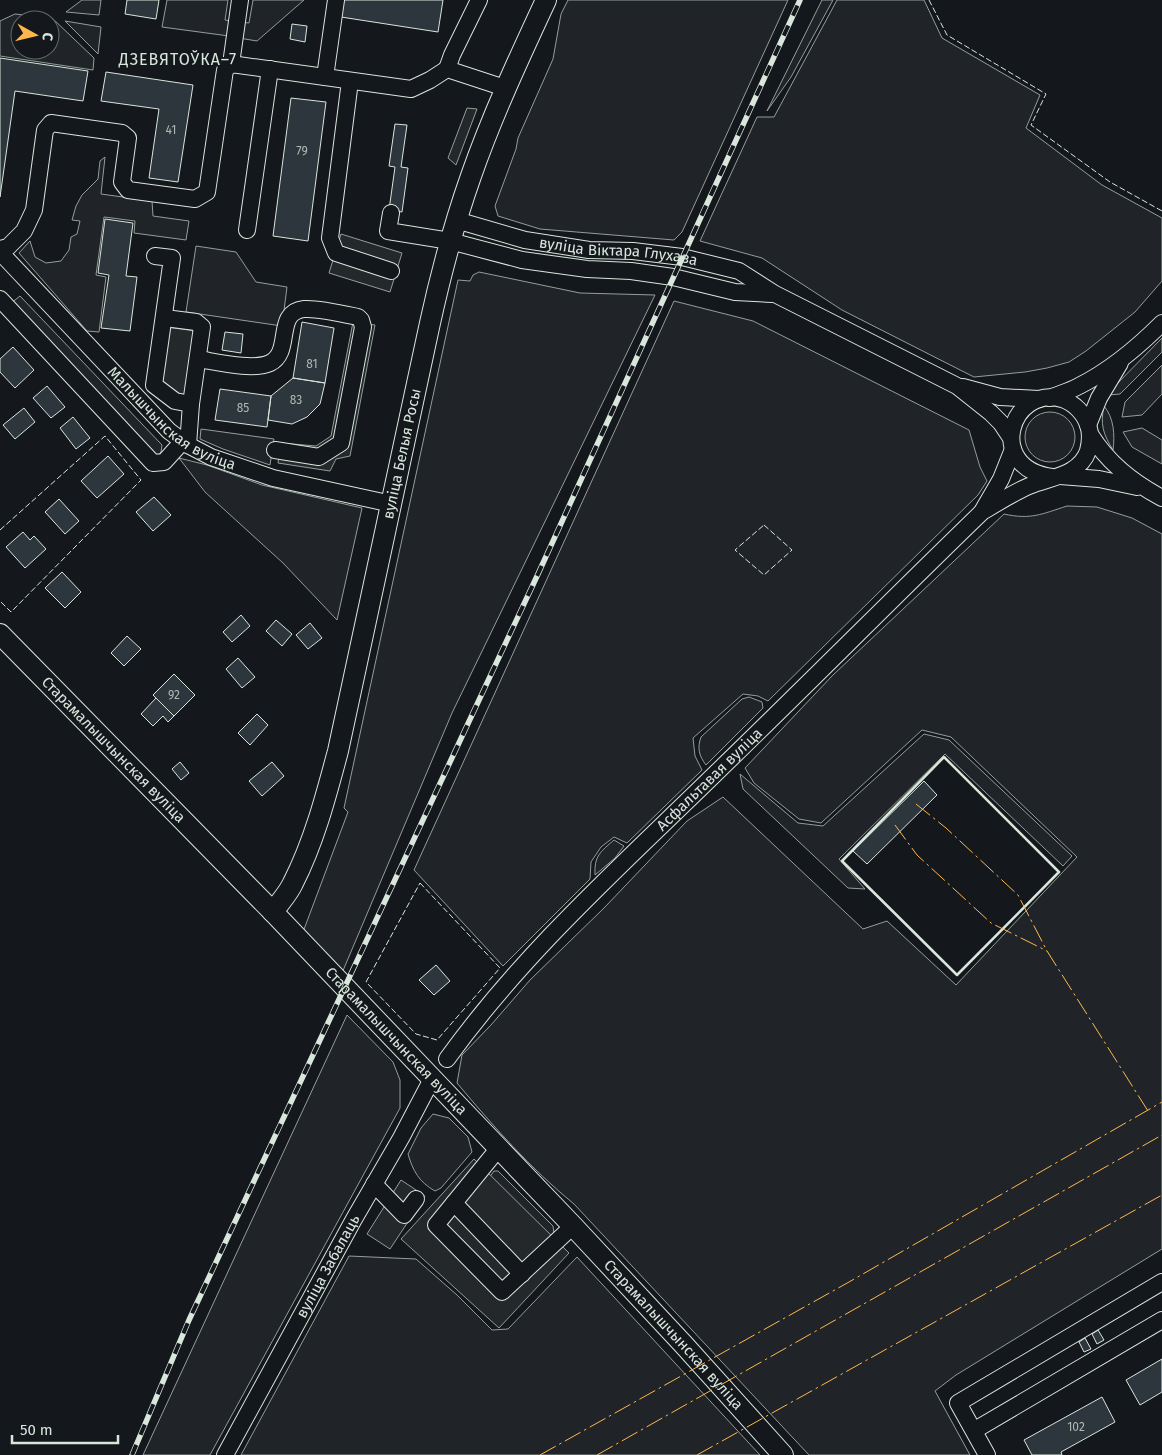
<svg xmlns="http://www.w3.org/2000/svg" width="1162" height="1455" viewBox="0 0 1162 1455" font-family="'Fira Sans',sans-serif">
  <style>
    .green { fill: #202428; stroke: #939e99; fill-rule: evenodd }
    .parking { fill: #24282b; stroke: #939e99 }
    .building { fill: #2c363c; stroke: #d8e6dc }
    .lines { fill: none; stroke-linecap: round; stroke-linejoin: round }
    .minor-casing { stroke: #d8e6dc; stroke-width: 18 }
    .major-casing { stroke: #d8e6dc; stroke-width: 22 }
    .minor { stroke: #14181c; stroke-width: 16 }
    .major { stroke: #14181c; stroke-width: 20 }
    .rail-casing { stroke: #d8e6dc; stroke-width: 5.5 }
    .rail { stroke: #14181c; stroke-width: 4; stroke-dasharray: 11; stroke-linecap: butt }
    .fence { stroke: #d8e6dc; stroke-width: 1; stroke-dasharray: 6 2.5; stroke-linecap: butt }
    .wall { stroke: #d8e6dc; stroke-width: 2.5 }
    .power { stroke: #ffb74d; stroke-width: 1; stroke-dasharray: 18 4 2.5 4; stroke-linecap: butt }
    .labels { text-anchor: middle; stroke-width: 4; stroke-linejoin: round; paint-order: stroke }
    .number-label { font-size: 12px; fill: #adbab4 }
    .street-label { font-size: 15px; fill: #d8e6dc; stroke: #14181c }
    .neighbourhood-label { font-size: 16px; letter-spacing: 1px; fill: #d8e6dc; stroke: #14181c }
  </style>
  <rect width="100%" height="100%" fill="#14181c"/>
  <!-- green -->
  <path class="green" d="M82,0H101L99,15L66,12Z
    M167,0H228L225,20L231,21L229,36L162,27Z
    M253,0H304L257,41L239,38L241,22L249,23Z
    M568,0H788L682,232L674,240L540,229L498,216L495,206L516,149L518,138L553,59L561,14Z
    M822,0H833L791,77L767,111Z
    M837,0H924L942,38L1040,95L1026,128L1102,185L1162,218V281L1135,312L1086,351L1069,362L1047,368L1025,372L974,377L842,310L762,258L700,241L757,117H774Z
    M15,14L52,18L94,58L93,70L0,56V21ZM20,20H50V50H20Z
    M65,21L101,27L98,54Z
    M105,157L101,194L152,201L153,216L189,221L186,240L134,233L135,221L104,217L96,275L106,277L99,332L87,331L19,253L30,241L35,257L46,263L61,261L69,250L71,237L77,234L80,221L72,220L76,206L82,195L98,179L100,161Z
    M196,246L236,252L256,282L287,287L282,326L186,312Z
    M479,272L580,293L655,295L452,713L342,973L303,932L348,812L344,808L458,280L470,281L473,275Z
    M20,296L162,445L161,452L158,455L151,456L10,304Z
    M674,301L753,321L969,430L980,467L987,481L978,495L768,701L758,696L743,694L693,738L695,756L702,770L627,843L614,837L601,847L591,862L590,879L503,966L414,870Z
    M1162,338V352L1120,394L1109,395V392Z
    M1162,365V394L1142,415L1122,417L1125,402Z
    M1104,406C1114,418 1115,435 1113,450C1103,434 1100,424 1104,406Z
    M1025 437a25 25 0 1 1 50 0a25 25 0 1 1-50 0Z
    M1142,428L1162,440V464L1132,447L1123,432Z
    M201,429L274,439L270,465L223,449L200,439Z
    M179,458L207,465L262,485L362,508L337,620L283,563L205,492Z
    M1067,506L1097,507L1132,518L1162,534V1249L956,1375L935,1391L970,1455H809L574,1204C531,1169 493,1126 457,1083L462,1055L491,1025L530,980L604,908L687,821L723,797L863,929L887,921L956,985L1077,857L951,737L922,730L821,823L799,819L754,783L745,768L833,675L1004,514C1031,520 1042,514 1067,506Z
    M749,697L762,702L763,708L706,765C699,756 697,748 701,737L742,699Z
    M924,734L949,740L1072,856L1063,866L945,754L839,859L865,889L848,888L743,789L740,774L798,823L823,826Z
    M614,840L624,846L615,858L595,875C594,856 600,852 614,840Z
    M347,1015L393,1062L400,1080V1108L210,1455H143Z
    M433,1114L449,1118L468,1137L472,1152L441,1188L435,1191C419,1182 413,1171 408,1154L421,1128Z
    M494,1171H498L553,1226L554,1234L548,1243L482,1188Z
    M349,1256L416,1259L457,1295L492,1330L508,1329L577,1257L760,1455H241Z"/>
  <!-- parking -->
  <path class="parking" d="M467,108L477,109L456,165L448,158Z
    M341,234L402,253L390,292L329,273Z
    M353,322L375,325L350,456L336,459L330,471L278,463L281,443L316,446L331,436Z
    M158,326L196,331L186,405L161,394L149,392Z
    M474,1159L569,1253L499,1328L401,1239Z
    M401,1180L425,1196L390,1249L367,1234Z"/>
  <!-- building -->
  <path class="building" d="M127,0H159L156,19L125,14Z
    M344,0H443L438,32L341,17Z
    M292,24L307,26L305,42L290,39Z
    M0,58L88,71L83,101L15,91L0,197Z
    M106,72L193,85L178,182L149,178L159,109L101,101Z
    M291,98L326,102L308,241L273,236Z
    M395,124L407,125L401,167L408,168L402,212L389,210L395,167L389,166Z
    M105,219L133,223L126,276L137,277L130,331L101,328L109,275L98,273Z
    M302,322L334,328L325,383L293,378Z
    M225,332L243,334L241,353L222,350Z
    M13,347L34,370L15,388L0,372V359Z
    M293,378L325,383L320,404L307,417L292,424L268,420L271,396Z
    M47,386L65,407L51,418L33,398Z
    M220,389L271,396L267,427L215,420Z
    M24,408L35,422L15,439L3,425Z
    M73,417L90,438L76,449L60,428Z
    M108,456L124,474L97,498L81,481Z
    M154,497L171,515L153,531L136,512Z
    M59,499L79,521L65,534L45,512Z
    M23,532L30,540L34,536L46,549L25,568L6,547Z
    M62,572L81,592L65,608L45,588Z
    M241,615L250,626L232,642L223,632Z
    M276,620L292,634L282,646L266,631Z
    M310,623L322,638L308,649L296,635Z
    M127,636L141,649L124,666L111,653Z
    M238,658L255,677L242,688L226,669Z
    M174,674L195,695L174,716L153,695Z
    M156,698L174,716L168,722L163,716L153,726L141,714Z
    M257,714L268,725L250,745L238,733Z
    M180,762L189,773L181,780L172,769Z
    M272,762L284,776L262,796L249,781Z
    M924,781L937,795L867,864L853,851Z
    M436,965L450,981L434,995L419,980Z
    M1098,1330L1104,1340L1097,1344L1092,1334Z
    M1085,1338L1091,1349L1084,1352L1079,1342Z
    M1162,1359V1392L1140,1405L1126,1380Z
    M1102,1397L1115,1422L1061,1452L1062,1455H1032L1024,1440Z"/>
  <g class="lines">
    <!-- minor casing -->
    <g class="minor-casing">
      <g id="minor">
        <path d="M231,64L240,0"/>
        <path d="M447,69L452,55L479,0"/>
        <path d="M325,77L336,0"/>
        <path d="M350,81L330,238L336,253L391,271"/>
        <path d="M391,213L388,231L450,241L522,260L587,269L631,271L673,277L735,292L772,294"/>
        <path id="s1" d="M456,220L525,240L589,250L633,251L682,257L739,271L775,294L957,386L991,413L1001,423L1011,438"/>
        <path d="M247,230L270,69"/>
        <path d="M0,249L8,247L24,231L34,210L45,130L51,123L122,133L128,138L122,182L128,190L195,199L207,192L225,70L231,64L411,89L430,80L447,69L505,88"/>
        <path id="s2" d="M0,252L169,431L188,445L211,457L273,478L392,504"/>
        <path d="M155,256L172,258L154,385L175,401L191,404"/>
        <path d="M0,299L153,463L164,462L183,441"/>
        <path d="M165,318L196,322L202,327L191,404L188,445"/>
        <path d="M198,359C217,362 253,371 270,363C293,352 274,312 304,309C318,308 344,314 358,317L361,320L363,327L341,443L319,457L275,450"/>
        <path d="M963,387L1000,397L1039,399"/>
        <path d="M1050,398C1059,394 1070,391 1079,386C1109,371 1138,347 1162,323"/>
        <path d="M1088,425L1099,398L1120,363"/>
        <path d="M1090,434C1108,463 1132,482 1162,498"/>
        <path d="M1060,476L1099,479L1137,487"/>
        <path d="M983,510L1001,479L1013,449"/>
        <path id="s3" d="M447,1059C524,952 622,865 716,773C805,687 893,598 982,512C997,503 1013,493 1029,486C1050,477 1079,476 1088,451C1090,443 1091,433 1088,425C1084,413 1074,403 1062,399C1010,385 985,468 1052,477"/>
        <path d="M498,1149L436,1225L502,1292L573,1226"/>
        <path d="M374,1184L404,1215L416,1199"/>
        <path d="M454,1203L522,1274"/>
        <path d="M975,1430L1162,1320"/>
        <path id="s4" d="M225,1455L354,1219L401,1138L432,1079"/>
        <path d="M987,1455L958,1403L1162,1282"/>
      </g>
    </g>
    <!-- major casing -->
    <g class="major-casing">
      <g id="major">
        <path id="s5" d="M0,634L273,912L573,1226L684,1345L783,1455"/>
        <path id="s6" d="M273,912C279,903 288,894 293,883C314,842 326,796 338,751L430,323C441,273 454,224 471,176C492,116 519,58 546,0"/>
      </g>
    </g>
    <!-- minor -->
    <use href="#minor" class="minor"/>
    <!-- major -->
    <use href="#major" class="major"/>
    <!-- rail casing -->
    <g class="rail-casing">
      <path id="rail" d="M132,1455L189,1320L538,574L800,0"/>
    </g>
    <!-- rail -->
    <use href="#rail" class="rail"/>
    <!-- fence -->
    <path class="fence" d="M929,0L947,35L1046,94L1031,125L1110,182L1162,211
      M764,525L792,550L764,575L735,550Z
      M0,530L105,436L141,480L11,612L0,601
      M420,883L500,968L437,1040L416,1034L366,982Z"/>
    <!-- wall -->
    <path class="wall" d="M944,757L1059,872L957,975L842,861Z"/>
    <!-- power -->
    <path class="power" d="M916,804L946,828L1018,895L1047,951L1148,1111
      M895,825L917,855L991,923L1047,951
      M540,1455L849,1282L1162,1102
      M597,1455L1162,1135
      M697,1455L1162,1195"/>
  </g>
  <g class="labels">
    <!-- number labels -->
    <g class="number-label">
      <text x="171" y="134">41</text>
      <text x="302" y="155">79</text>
      <text x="312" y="368">81</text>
      <text x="296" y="404">83</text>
      <text x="243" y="412">85</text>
      <text x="174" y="699">92</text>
      <text x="1076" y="1431">102</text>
    </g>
    <!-- street labels -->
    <g class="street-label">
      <text dy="5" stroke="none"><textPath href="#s1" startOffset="166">вуліца Віктара Глухава</textPath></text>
      <text dy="5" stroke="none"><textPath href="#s2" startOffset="241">Малышчынская вуліца</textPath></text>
      <text dy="5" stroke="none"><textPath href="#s6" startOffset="479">вуліца Белыя Росы</textPath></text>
      <text dy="5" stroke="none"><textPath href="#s5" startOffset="162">Старамалышчынская вуліца</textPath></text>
      <text dy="5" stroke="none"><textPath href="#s3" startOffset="384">Асфальтавая вуліца</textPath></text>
      <text dy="5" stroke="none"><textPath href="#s5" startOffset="568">Старамалышчынская вуліца</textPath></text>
      <text dy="5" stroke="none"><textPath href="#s4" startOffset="215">вуліца Забалаць</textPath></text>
      <text dy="5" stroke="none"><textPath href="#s5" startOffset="972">Старамалышчынская вуліца</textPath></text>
    </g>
    <!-- neighbourhood labels -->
    <g class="neighbourhood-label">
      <text x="178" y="65">ДЗЕВЯТОЎКА–7</text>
    </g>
  </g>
  <!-- north arrow -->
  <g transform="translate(35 35) rotate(98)"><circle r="24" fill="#14181c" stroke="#626a69"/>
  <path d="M0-4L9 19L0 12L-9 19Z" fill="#ffb74d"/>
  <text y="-8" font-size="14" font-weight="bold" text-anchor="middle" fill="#d8e6dc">С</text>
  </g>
  <!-- scale -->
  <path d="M12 1435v8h106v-8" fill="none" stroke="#d8e6dc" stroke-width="2.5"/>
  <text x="20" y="1435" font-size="15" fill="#d8e6dc" stroke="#14181c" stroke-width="4" paint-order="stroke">50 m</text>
</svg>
